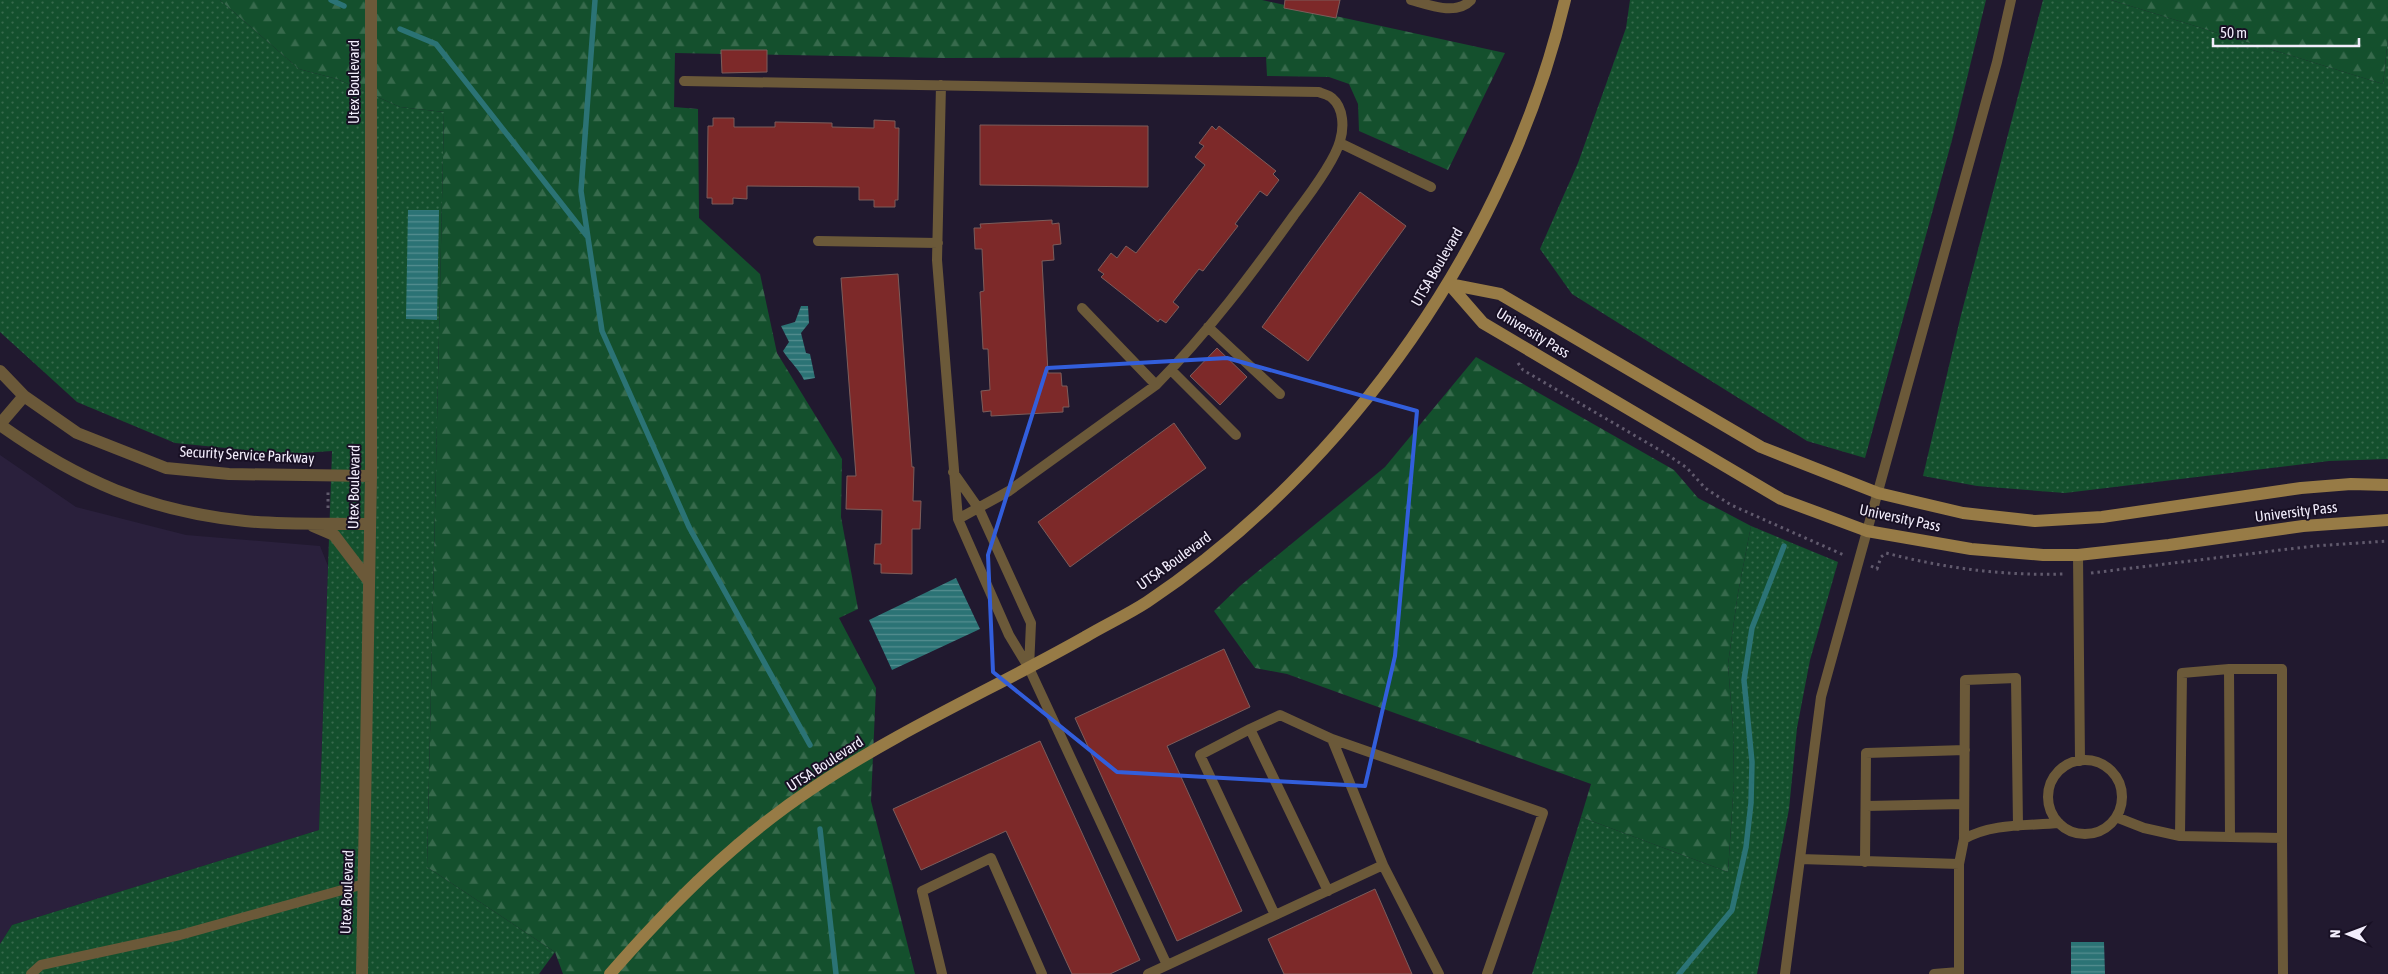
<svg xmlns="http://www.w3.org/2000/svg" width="2388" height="974" viewBox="0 0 2388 974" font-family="'Asap Condensed',sans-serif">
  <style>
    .built { fill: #2a203c }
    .grass { fill: url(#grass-dots) }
    .forest { fill: url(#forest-firs) }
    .water { fill: url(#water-rules) }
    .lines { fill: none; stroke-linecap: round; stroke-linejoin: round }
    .stream { stroke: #2b7375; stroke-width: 5.5 }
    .building { fill: #7d2929; stroke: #7c5d5b }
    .path { stroke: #615a6d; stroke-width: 3; stroke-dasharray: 2.5 4; stroke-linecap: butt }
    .lane { stroke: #6b5939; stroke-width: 10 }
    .street { stroke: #6b5939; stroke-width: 12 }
    .secondary { stroke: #977b46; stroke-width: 12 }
    .marked { fill: none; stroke: #325edc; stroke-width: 4; stroke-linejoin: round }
    .labels { text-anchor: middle; stroke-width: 4; stroke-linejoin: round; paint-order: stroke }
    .street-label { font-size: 15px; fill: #f2edfc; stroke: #181024 }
  </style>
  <defs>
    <pattern id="grass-dots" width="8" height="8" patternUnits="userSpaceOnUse" patternTransform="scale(1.25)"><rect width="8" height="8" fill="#14502d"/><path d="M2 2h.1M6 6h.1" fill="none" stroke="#376a4c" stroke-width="1.8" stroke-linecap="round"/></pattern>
    <pattern id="forest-firs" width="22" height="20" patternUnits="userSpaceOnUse" patternTransform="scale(1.25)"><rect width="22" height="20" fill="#14502d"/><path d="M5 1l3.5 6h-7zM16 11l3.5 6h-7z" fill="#376a4c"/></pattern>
    <pattern id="water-rules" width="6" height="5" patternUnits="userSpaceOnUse" patternTransform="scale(1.25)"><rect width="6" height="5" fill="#2b7375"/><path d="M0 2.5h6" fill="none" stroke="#558e90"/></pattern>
  </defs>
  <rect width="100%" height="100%" fill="#21192f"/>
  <!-- built -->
  <path class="built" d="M0,455L76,507L186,535L320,546L328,566L319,830L12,925L0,944Z"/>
  <!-- grass -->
  <path class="grass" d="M0,0H220L299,69L337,79L400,107L444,112L427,867L555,952L539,974H0V944L12,925L319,830L332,451L287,454L175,443L77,402L0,332Z
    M1630,0H1986L1952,140L1865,458L1807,441L1572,294L1540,249L1578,163L1626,28Z
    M2043,0H2111L2383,84L2388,38V459L2329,461L2065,493L1977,486L1923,476L1961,315Z
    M1751,526L1838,562L1810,660L1797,728L1789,809L1757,974H1532L1581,817L1728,872L1734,781L1733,729L1728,664L1738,593Z"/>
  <!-- forest -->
  <path class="forest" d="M220,0H1262L1505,53L1448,170L1359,131L1358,104L1349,84L1329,77L1267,76L1266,57L945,58L675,53L674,107L698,109L699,218L760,274L777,353L842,459L841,517L858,609L839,618L876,688L871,801L915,974H563L555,952L427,867L444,112L400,107L337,79L299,69Z
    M2111,0H2388V38L2383,84Z
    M1476,357L1674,470L1698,498L1751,526L1738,593L1728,664L1733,729L1734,781L1728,872L1581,817L1591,784L1287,674L1255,668L1214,611L1240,586L1385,467Z"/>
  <!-- water -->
  <path class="water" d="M408,210H439L437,320L406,319Z
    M801,306H808L809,323L801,333L806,353L810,354L815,378L804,380C799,369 790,362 783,351L789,342L781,326L795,322Z
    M956,578L980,629L892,670L869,620Z
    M2071,942H2104L2105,974H2071Z"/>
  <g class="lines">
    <!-- stream -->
    <path class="stream" d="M331,0L344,6
      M595,0L581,191L602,331L689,527L810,745
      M400,29L436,44L587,236
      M820,829L836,974
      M1679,974L1732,910L1746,847L1751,803L1752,762L1744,680L1752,628L1784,546"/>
  </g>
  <!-- building -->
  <path class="building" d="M1285,0H1340L1336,18L1284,8Z
    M721,50H767V72L722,73Z
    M713,118H734V127H775V122L832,123V127L874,128V120L895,121V128H899L898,200H895V207H874V200H859V187L747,186V199L733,198V204H712V198H707L708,126H713Z
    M980,125L1148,126V187L980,185Z
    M1212,126L1216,130L1219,126L1276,171L1273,174L1279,180L1267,196L1260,191L1235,224L1238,226L1203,271L1199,269L1173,302L1179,307L1166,323L1160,319L1158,322L1101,277L1104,274L1098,270L1111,253L1117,258L1126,246L1136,253L1205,165L1195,157L1204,146L1199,143Z
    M1360,192L1406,226L1308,361L1262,327Z
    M1052,220V224L1059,223L1061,244L1053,245L1054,260L1042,261L1048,373H1061L1062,386H1067L1069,407H1063V412L991,416V411L983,412L981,391L990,390L988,349H983L980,292L984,291L982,249H975L974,228H981L980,224Z
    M898,274L912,467H914L913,501H921L920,529H912V574L881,573V564H874L875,544H881L882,510L846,509L847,476H856L841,278Z
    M1217,348L1247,377L1220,405L1190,376Z
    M1174,423L1206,468L1070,567L1038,522Z
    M1224,649L1250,707L1167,746L1242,911L1177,941L1075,718Z
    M1040,741L1140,960L1110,974H1072L1006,831L921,870L893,809Z
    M1375,889L1412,974H1284L1268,939Z"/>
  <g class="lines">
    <!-- path -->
    <path class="path" d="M1518,363L1523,370L1668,455L1687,468L1705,488L1731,505L1846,556
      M328,508V490
      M1871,566L1877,569L1881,557L1886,553C1944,568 2004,576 2064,574
      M2091,573L2314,546L2388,541"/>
    <!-- lane -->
    <path class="lane" d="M1411,0C1429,5 1456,16 1471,0
      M684,81L1319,92C1323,94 1329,95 1332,98C1344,108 1344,128 1340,141C1335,160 1307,198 1294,215C1251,275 1209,331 1156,385L1009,491L958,519
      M941,85L937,260L958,519L1009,635L1029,668L1167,965
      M1340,143L1431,187
      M818,241L938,243
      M1082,308L1156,385
      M1208,327L1280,394
      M1171,370L1236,435
      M953,472L979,509L1031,623L1029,668
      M2078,555L2080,761
      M1250,729L1280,715L1332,739
      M2048 797a37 37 0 1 1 74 0a37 37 0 1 1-74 0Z
      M1866,806L1964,804
      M2116,817L2144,828L2180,836L2282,838V669H2229L2230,837
      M2180,836L2182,673L2229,669
      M2282,838L2283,974
      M1964,839L1965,680L2016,678L2018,826
      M1800,859L1959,864
      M1865,862L1866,753L1965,750
      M1383,865L1332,739L1543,813L1487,974
      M1275,915L1200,755L1250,729L1328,891
      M31,974L41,965L180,935L364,884
      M942,974L922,891L991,858L1042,974
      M1148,974L1383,865L1439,974
      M1785,974L1821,697L1997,62L2011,0
      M1934,974L1959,972
      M1959,974V864L1964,839C1992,823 2027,826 2059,823"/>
    <!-- street -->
    <path class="street" d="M0,371L24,396L77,433L166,468L229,474L371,476
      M0,424L24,396
      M0,425C79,481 148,511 245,521C286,525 329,523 370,524
      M313,526L334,535L369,581
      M362,974L371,476V0"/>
    <!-- secondary -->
    <path class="secondary" d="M1449,284L1483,323L1781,499L1867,531L1971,549L2043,555H2078L2169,545L2303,526L2388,520
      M1449,284L1500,294L1761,447L1878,493L1963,513L2035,521L2102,517L2301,488L2351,484L2388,485
      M610,974C671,904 736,839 813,788C899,730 995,688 1085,637C1105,625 1127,615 1147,602C1350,466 1509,238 1565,0"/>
  </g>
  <!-- marked area -->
  <path class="marked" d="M1227,358L1417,411L1395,656L1365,786L1117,772L993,672L988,555L1047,368Z"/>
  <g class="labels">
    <!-- street labels -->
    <g class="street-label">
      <text transform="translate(354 82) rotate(-90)" y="5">Utex Boulevard</text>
      <text transform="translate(1437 267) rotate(-60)" y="5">UTSA Boulevard</text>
      <text transform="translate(1533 333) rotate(31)" y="5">University Pass</text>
      <text transform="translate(247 455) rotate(3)" y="5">Security Service Parkway</text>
      <text transform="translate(354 487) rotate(-89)" y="5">Utex Boulevard</text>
      <text transform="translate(2296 512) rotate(-7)" y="5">University Pass</text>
      <text transform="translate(1900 518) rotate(12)" y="5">University Pass</text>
      <text transform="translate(1174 561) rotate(-36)" y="5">UTSA Boulevard</text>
      <text transform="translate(825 764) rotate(-33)" y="5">UTSA Boulevard</text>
      <text transform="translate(347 892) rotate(-88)" y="5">Utex Boulevard</text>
    </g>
  </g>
  <!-- north arrow -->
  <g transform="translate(2348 934) rotate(271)" stroke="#181024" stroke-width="4" paint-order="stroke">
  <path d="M0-4L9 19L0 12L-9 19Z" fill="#f2edfc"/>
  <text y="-8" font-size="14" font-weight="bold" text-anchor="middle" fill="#f2edfc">N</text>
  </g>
  <!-- scale -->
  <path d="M2213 38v8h146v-8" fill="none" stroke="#f2edfc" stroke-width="2.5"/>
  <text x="2220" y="38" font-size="15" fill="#f2edfc" stroke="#181024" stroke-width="4" paint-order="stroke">50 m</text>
</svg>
